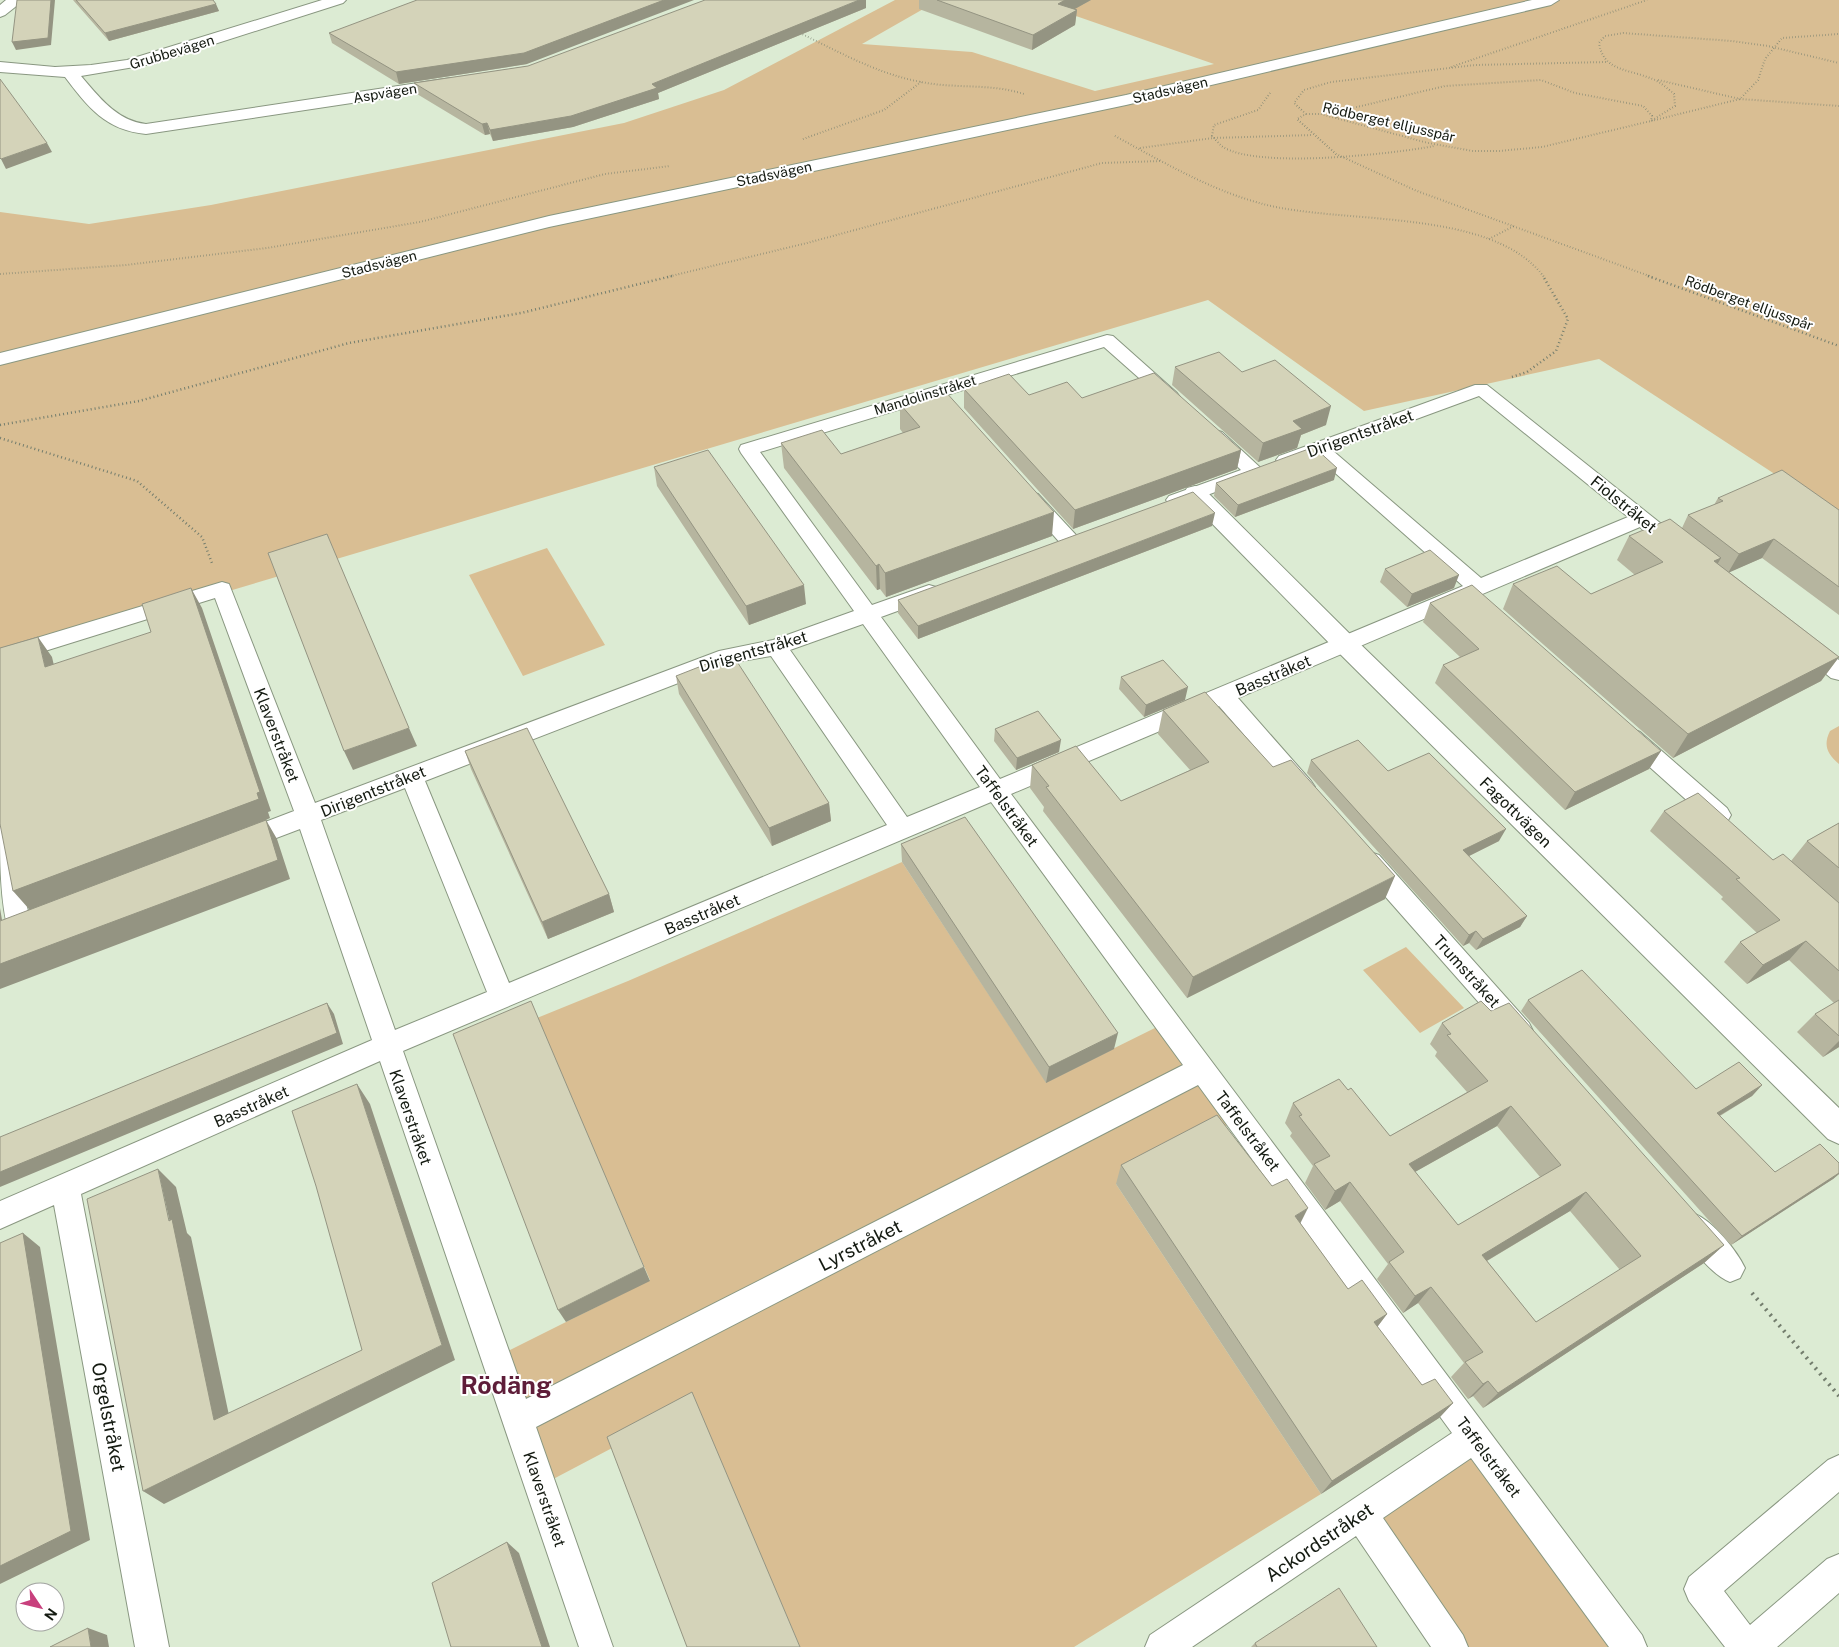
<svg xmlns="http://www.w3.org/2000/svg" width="1839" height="1647" viewBox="0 0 1839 1647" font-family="'Public Sans',sans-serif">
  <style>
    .green { fill: #d9be93 }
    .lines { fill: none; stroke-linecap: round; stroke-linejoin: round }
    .lane-casing { stroke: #899781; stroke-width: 2 }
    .street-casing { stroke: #899781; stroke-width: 2 }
    .secondary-casing { stroke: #899781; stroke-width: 2 }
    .path-far2 { stroke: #737d6d; stroke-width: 2; stroke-dasharray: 0.5 2.5; stroke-linecap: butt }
    .path-far1 { stroke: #737d6d; stroke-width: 2.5; stroke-dasharray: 1 3; stroke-linecap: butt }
    .path { stroke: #737d6d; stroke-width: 4; stroke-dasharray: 2 5; stroke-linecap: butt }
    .lane { fill: #fff; fill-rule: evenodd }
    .street { fill: #fff; fill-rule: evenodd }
    .secondary { fill: #fff; fill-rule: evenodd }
    .wall { fill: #b6b59f; fill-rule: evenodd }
    .shaded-wall { fill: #949482 }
    .building { fill: #d4d3b9; stroke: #949482; fill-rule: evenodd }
    .labels { text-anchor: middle; stroke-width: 4; stroke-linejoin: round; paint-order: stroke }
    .far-street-label { font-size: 14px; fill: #141a11; stroke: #fff }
    .street-label { font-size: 16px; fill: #141a11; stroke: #fff }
    .near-street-label { font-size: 19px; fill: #141a11; stroke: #fff }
    .near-district-label { font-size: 25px; font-weight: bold; fill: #5e1d39; stroke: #fff }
  </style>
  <rect width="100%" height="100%" fill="#dcebd3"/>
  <!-- green -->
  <path class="green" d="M895,0H925V8L862,44L972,52L1095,91L1214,64L1030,0H1839V516L1599,359L1364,411L1208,300L0,659V212L89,224L211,205L624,123L724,90Z
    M547,548L605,645L523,676L469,575Z
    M1839,726V764C1827,754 1823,745 1830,731Z
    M902,862L1046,1082L1167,1022L1239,1119L1116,1184L1321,1494L1074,1647H800L714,1445L614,1447L540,1486L496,1357L650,1280L537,1018L628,981Z
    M1406,947L1464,1008L1420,1033L1363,970Z
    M1474,1437L1630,1647H1451L1361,1514Z"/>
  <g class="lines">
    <!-- lane casing -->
    <g class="lane-casing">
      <path id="lane" d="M1107,335L1113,336L1177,393L1180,397L1177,401H1165L1104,347L760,452L872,605L929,585L936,587L939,592L936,597L881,617L1000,779L1463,586L1316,456L1286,466L1279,464L1276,460L1279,456L1475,385H1487L1684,542L1687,547L1684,552C1667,556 1652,538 1640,527L1238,698L1311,781L1315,787L1311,793L1303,796L1295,793L1219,706L1011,794L1642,1635L1647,1647H1609L1471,1458L1383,1518L1463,1635L1468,1647H1431L1356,1536L1192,1647H1145L1150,1635L1452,1433L1198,1085L536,1427L613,1647H579L380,1061L81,1194L169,1647H135L54,1205L0,1229V1201L372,1040L300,829L242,851L234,848L230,841L234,834L294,811L215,598L0,665V649L222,582L229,584L315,803L719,651L773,640L854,611L741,453L739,449L741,445ZM1479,396L1628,517L1481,578L1332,450ZM863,624L980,787L907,817L790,650ZM771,656L887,825L509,983L425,781L730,663ZM405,788L487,992L395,1030L321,820ZM991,802L1183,1065L526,1399L403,1051Z
        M1215,430L1222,432L1265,472L1262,476L1253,478L1183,504L1176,506L1169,504L1166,500L1169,496L1241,470L1206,436L1208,432Z
        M1031,492L1038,494L1076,535L1079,540L1076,545L1069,547L1062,545L1024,502L1021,498L1024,494Z
        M1807,639L1815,642L1839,660V680L1831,678L1799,652L1796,647L1799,642Z
        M1632,729L1640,732L1727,808L1731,815L1727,822L1719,824L1711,822L1624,744L1621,738L1624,732Z
        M0,825L8,827L12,834L31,926L27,933L18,936L9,933C0,902 0,859 0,825Z
        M1370,852L1379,855L1529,1023L1533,1031L1529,1039L1520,1043L1511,1039L1361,869L1358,862L1361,855Z
        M1695,1214C1713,1221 1737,1251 1745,1268L1740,1278L1730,1282C1712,1275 1688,1246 1681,1228L1685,1218Z
        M1839,1455V1492L1724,1591L1750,1625L1827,1559L1839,1554V1593L1777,1647H1725L1689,1601L1684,1589L1689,1577L1828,1460Z"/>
    </g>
    <!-- street casing -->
    <g class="street-casing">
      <path id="street" d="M6,0H24L5,15L0,17V5Z
        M322,0H346L343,3L152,64L81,76C99,97 117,121 146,124L451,78L459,83L451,88L146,134C105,130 88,107 65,77L0,72V62L55,67L91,65L127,60Z
        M1195,486L1203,488L1355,639L1839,1108V1144L1828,1139L1337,651L1187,498L1184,493L1187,488Z"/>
    </g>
    <!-- secondary casing -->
    <g class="secondary-casing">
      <path id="secondary" d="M1532,0H1559L1551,5L1126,105L549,227L0,365V353L549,216L1126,95Z"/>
    </g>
    <!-- path-far2 -->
    <path class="path-far2" d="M800,33C839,52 878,74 921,82C956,89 990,83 1024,94
      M1451,67L1647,0
      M1658,80L1740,99L1839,106
      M1270,93L1258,110L1214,125L1212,136C1215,139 1219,144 1223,147C1258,169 1392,154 1434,146
      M1306,114L1294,103L1304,90L1331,82L1475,65L1606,62
      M1337,118L1336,112L1445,86L1541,80L1575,93L1643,106L1652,116L1651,121L1740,99L1758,80L1765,59L1782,38L1839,34
      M1115,136C1163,162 1210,190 1263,204C1341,225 1492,207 1544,277
      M803,139L884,110L921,82
      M1140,148L1213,138L1313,135
      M1489,239L1514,226
      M0,274L126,265L267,248L420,222L605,174L670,166
      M667,277L807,243L1102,163L1161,161
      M1652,277L1417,191L1336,154L1297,119L1306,114H1321L1428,143L1473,151H1499L1542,147L1651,121L1675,106L1674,94C1666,87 1658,80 1647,77C1626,69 1603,70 1599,43L1605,36L1623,33L1732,41L1768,46L1839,63"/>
    <!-- path-far1 -->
    <path class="path-far1" d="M1648,276L1839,346
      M1512,377L1527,372L1556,351L1568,319L1543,276
      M0,425L139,401L349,343L521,313L672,276
      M0,438L137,481L202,537L212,563"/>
    <!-- path -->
    <path class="path" d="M1752,1293L1839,1396"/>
    <!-- lane -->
    <use href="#lane" class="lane"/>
    <!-- street -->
    <use href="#street" class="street"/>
    <!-- secondary -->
    <use href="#secondary" class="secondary"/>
  </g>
  <!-- wall -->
  <path class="wall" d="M73,0H213L219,11L109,41Z
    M919,0H1091L1074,9L1077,10L1075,25L1032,50L919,9Z
    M866,8L658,93L659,99L573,127L493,141L490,134L485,135L417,94L414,83L528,66Z
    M329,33L527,64L399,84L332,43Z
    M1175,367L1242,372L1326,425L1301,435L1297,448L1258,462L1172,385Z
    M964,389L1029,395L1082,398L1241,450L1237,469L1073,529L964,408Z
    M900,404L1052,536L886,597L880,589L877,590L784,468L781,443L841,454L903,433L900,429Z
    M654,467L806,604L749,625L657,486Z
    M1334,480L1235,517L1214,496L1216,483Z
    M1718,498L1839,510V615L1762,558L1729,572L1839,657L1821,681L1673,758L1503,609L1513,584L1591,594L1635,575L1617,560L1629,536L1682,528L1688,515L1714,505Z
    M1212,526L918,639L898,613V600Z
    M1385,569L1454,588L1407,607L1380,582Z
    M1430,603L1661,751L1649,769L1565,810L1435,683L1443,665L1460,657L1423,622Z
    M676,676L829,803L831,821L772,846L679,694Z
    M1121,677L1185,700L1144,717L1119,689Z
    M1163,710L1385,899L1187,998L1043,811L1044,807L1030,788L1032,765L1121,801L1190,770L1158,734Z
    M995,729L1059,752L1016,770L994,741Z
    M465,751L609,894L614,912L548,939L471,769Z
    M1311,760L1388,771L1499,841L1469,856L1527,916L1520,927L1476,950L1469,943L1463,946L1307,773Z
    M1664,811L1773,860L1791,861L1807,841L1839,823V1047L1823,1057L1797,1032L1815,1014L1834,1003L1789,960L1747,984L1724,962L1740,942L1757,933L1721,899L1723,897L1650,831Z
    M901,844L1114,1049L1046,1083L902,862Z
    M1528,1000L1696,1089L1762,1085L1752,1096L1720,1116L1775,1172L1839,1163V1174L1833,1179L1731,1245L1521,1011Z
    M1491,1011L1724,1245L1704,1263L1483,1408L1473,1396L1468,1399L1451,1377L1464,1363L1418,1303L1403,1313L1377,1279L1388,1264L1340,1201L1325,1210L1305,1183L1313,1166L1290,1136L1292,1133L1285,1123L1293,1103L1348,1090L1390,1136L1467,1092L1435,1056L1437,1052L1430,1044L1442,1023ZM1497,1126L1540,1177L1458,1225L1415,1172ZM1570,1211L1620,1270L1536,1322L1487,1261Z
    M1121,1165L1300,1223L1348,1289L1387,1314L1377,1327L1422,1385L1453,1403L1439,1418L1321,1494L1116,1184Z
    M1255,1643L1377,1647H1251Z"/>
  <!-- shaded-wall -->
  <path class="shaded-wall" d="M51,0H55L51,45L16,50L12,42Z
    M664,0H694L527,64L399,84L396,72Z
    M859,0H866V8L658,93L659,99L573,127L493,141L490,130L652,84Z
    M1065,0H1091L1057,19L1058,4Z
    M216,4L219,11L109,41L105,33Z
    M1077,10L1075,25L1032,50L1033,35Z
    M487,123L490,134L485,135L482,124Z
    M47,143L52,152L6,169L1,159Z
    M1331,406L1326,425L1301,435L1297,448L1258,462L1263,443L1293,421Z
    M1241,450L1237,469L1073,529L1075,510Z
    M1337,468L1334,480L1235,517L1238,505Z
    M1054,512L1052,536L886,597L885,573Z
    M1215,513L1212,526L918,639V626Z
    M1774,539L1762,558L1728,573L1739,554Z
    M1721,558L1707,582L1714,561Z
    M879,564L880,589L877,590L876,566Z
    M1459,575L1454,588L1407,607L1412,594Z
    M804,585L806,604L749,625L746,606Z
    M191,588L202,608L271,811L268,812L270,818L266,820L277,839L290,879L0,989V964L29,909L13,891Z
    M38,637L52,657L59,687L45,667Z
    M1839,657L1821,681L1673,758L1688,734Z
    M1188,687L1185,700L1144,717L1146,705Z
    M409,728L417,746L353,770L344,751Z
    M1061,740L1059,752L1016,770L1017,758Z
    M1661,751L1649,769L1565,810L1575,792Z
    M829,803L831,821L772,846L769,828Z
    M1506,829L1499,841L1457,862L1463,850Z
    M1395,876L1385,899L1187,998L1193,977Z
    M609,894L614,912L548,939L542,922Z
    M0,908L2,920L0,921Z
    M1527,916L1520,927L1476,950L1483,939Z
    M1476,931L1469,943L1463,946L1469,935Z
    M1806,941L1789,960L1747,984L1763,965Z
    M327,1003L334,1014L343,1044L0,1187V1172Z
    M1118,1033L1114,1049L1046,1083L1049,1067Z
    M1839,1041V1047L1823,1057Z
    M357,1084L370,1104L455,1360L164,1504L143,1491L442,1345Z
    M1762,1085L1752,1096L1707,1123L1717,1113Z
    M1511,1106L1497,1126L1397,1182L1409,1164Z
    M158,1169L176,1187L187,1233L191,1237L233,1434L214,1420Z
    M1839,1173V1174L1833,1179L1731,1245L1742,1236Z
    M1350,1182L1340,1201L1325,1210L1335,1191Z
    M1586,1192L1570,1211L1468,1272L1482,1255Z
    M1308,1208L1299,1226L1295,1216Z
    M23,1233L40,1247L90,1540L0,1584V1566Z
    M1724,1245L1704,1263L1483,1408L1498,1393Z
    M644,1267L650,1281L566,1322L558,1310Z
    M1431,1287L1418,1303L1403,1313L1415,1296Z
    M1387,1314L1375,1330L1374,1322Z
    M1488,1381L1473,1396L1468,1399L1483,1384Z
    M1453,1403L1439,1418L1321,1494L1332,1481Z
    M507,1542L519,1553L550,1647H542Z
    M88,1628L107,1635L109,1647H91Z"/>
  <!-- building -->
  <path class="building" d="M17,0H51L48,38L12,42Z
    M76,0H213L216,4L105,33Z
    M417,0H664L524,53L396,72L329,33Z
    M705,0H859L652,84L657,88L571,116L490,130L487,123L482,124L414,83L528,66Z
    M937,0H1065L1058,4L1077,10L1033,35Z
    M0,79L47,143L1,159L0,158Z
    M1219,352L1242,372L1275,360L1331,406L1293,421L1302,429L1263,443L1175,367Z
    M1154,373L1241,450L1075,510L964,389L1009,374L1029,395L1067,382L1082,398Z
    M944,390L1054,512L885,573L879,564L876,566L781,443L822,430L841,454L920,427L900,404Z
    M1314,447L1337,468L1238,505L1216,483Z
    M708,450L804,585L746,606L654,467Z
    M1782,470L1839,510V587L1774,539L1739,554L1688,515L1723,501L1718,498Z
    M1193,492L1215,513L918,626L898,600Z
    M1670,519L1721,558L1714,561L1839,657L1688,734L1513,584L1557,566L1591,594L1663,562L1629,536Z
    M327,534L409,728L344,751L268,553Z
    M1430,550L1459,575L1412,594L1385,569Z
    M1472,585L1661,751L1575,792L1443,665L1479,649L1430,603Z
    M191,588L260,792L257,793L259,799L13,891L0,824V648L38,637L45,667L151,632L142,604Z
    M732,654L829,803L769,828L676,676Z
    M1163,660L1188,687L1146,705L1121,677Z
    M1205,692L1273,767L1291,760L1395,876L1193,977L1046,787L1049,786L1032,765L1076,746L1121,801L1209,762L1163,710Z
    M1038,711L1061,740L1017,758L995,729Z
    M527,728L609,894L542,922L465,751Z
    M1358,740L1388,771L1429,753L1506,829L1463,850L1527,916L1483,939L1476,931L1469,935L1311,760Z
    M1698,793L1773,860L1783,854L1839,903V971L1806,941L1763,965L1740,942L1780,920L1736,879L1740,878L1664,811Z
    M965,817L1118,1033L1049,1067L901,844Z
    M266,820L278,860L0,964V921Z
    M1839,823V868L1807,841Z
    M1582,970L1696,1089L1739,1062L1762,1085L1717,1113L1775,1172L1820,1144L1839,1163V1173L1742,1236L1528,1000Z
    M1839,1000V1036L1815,1014Z
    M531,1001L644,1267L558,1310L453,1034Z
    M1481,1001L1491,1011L1509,1003L1724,1245L1498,1393L1488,1381L1483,1384L1465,1362L1483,1352L1431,1287L1415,1296L1389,1262L1404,1252L1350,1182L1335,1191L1314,1164L1330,1156L1299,1116L1302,1115L1293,1103L1339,1079L1348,1090L1351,1088L1390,1136L1488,1081L1447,1035L1451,1034L1442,1023ZM1511,1106L1561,1165L1458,1225L1409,1164ZM1586,1192L1641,1256L1536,1322L1482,1255Z
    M327,1003L337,1033L0,1172V1137Z
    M357,1084L442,1345L143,1491L87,1199L158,1169L169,1221L172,1219L214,1420L362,1350L316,1186L292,1111Z
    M1217,1115L1272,1186L1287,1179L1308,1208L1295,1216L1348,1289L1362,1280L1387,1314L1374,1322L1422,1385L1435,1379L1453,1403L1332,1481L1121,1165Z
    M23,1233L71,1531L0,1566V1243Z
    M692,1392L800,1647H687L607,1437Z
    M507,1542L542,1647H451L432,1583Z
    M1339,1588L1377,1647H1257L1255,1643Z
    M88,1628L91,1647H50Z"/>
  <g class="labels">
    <!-- far-street labels -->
    <g class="far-street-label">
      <text transform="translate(172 52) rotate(-17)" y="5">Grubbevägen</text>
      <text transform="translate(1170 90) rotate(-13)" y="5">Stadsvägen</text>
      <text transform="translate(385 93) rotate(-9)" y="5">Aspvägen</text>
      <text transform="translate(1389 122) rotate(13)" y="5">Rödberget elljusspår</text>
      <text transform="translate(774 174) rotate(-12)" y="5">Stadsvägen</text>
      <text transform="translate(379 264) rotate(-14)" y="5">Stadsvägen</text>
      <text transform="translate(1749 303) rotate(20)" y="5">Rödberget elljusspår</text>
      <text transform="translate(925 395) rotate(-17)" y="5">Mandolinstråket</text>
    </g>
    <!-- street labels -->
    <g class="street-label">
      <text transform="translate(1360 433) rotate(-20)" y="6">Dirigentstråket</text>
      <text transform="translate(1624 504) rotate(39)" y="6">Fiolstråket</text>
      <text transform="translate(753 651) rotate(-16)" y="6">Dirigentstråket</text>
      <text transform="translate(1273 675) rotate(-23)" y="6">Basstråket</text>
      <text transform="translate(277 735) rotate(69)" y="6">Klaverstråket</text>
      <text transform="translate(373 791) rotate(-22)" y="6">Dirigentstråket</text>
      <text transform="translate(1007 806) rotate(54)" y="6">Taffelstråket</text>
      <text transform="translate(1516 812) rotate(44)" y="6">Fagottvägen</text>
      <text transform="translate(702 914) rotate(-23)" y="6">Basstråket</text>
      <text transform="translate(1467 971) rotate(48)" y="6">Trumstråket</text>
      <text transform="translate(251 1106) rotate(-24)" y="6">Basstråket</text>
      <text transform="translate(411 1117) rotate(71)" y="6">Klaverstråket</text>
      <text transform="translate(1248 1131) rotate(53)" y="6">Taffelstråket</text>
      <text transform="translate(1489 1457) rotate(53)" y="6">Taffelstråket</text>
      <text transform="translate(545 1499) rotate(71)" y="6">Klaverstråket</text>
    </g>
    <!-- near-street labels -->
    <g class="near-street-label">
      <text transform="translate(860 1245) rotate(-27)" y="7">Lyrstråket</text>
      <text transform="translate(109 1417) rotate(79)" y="7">Orgelstråket</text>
      <text transform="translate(1319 1542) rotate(-34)" y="7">Ackordstråket</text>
    </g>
    <!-- near-district labels -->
    <g class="near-district-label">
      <text x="506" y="1394">Rödäng</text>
    </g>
  </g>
  <!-- north arrow -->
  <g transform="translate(40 1607) rotate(125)"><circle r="24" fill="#ffffff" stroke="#a1a3a0"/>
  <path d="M0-4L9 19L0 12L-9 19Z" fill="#c8407d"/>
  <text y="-8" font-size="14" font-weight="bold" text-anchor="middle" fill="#141a11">N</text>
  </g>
</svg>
